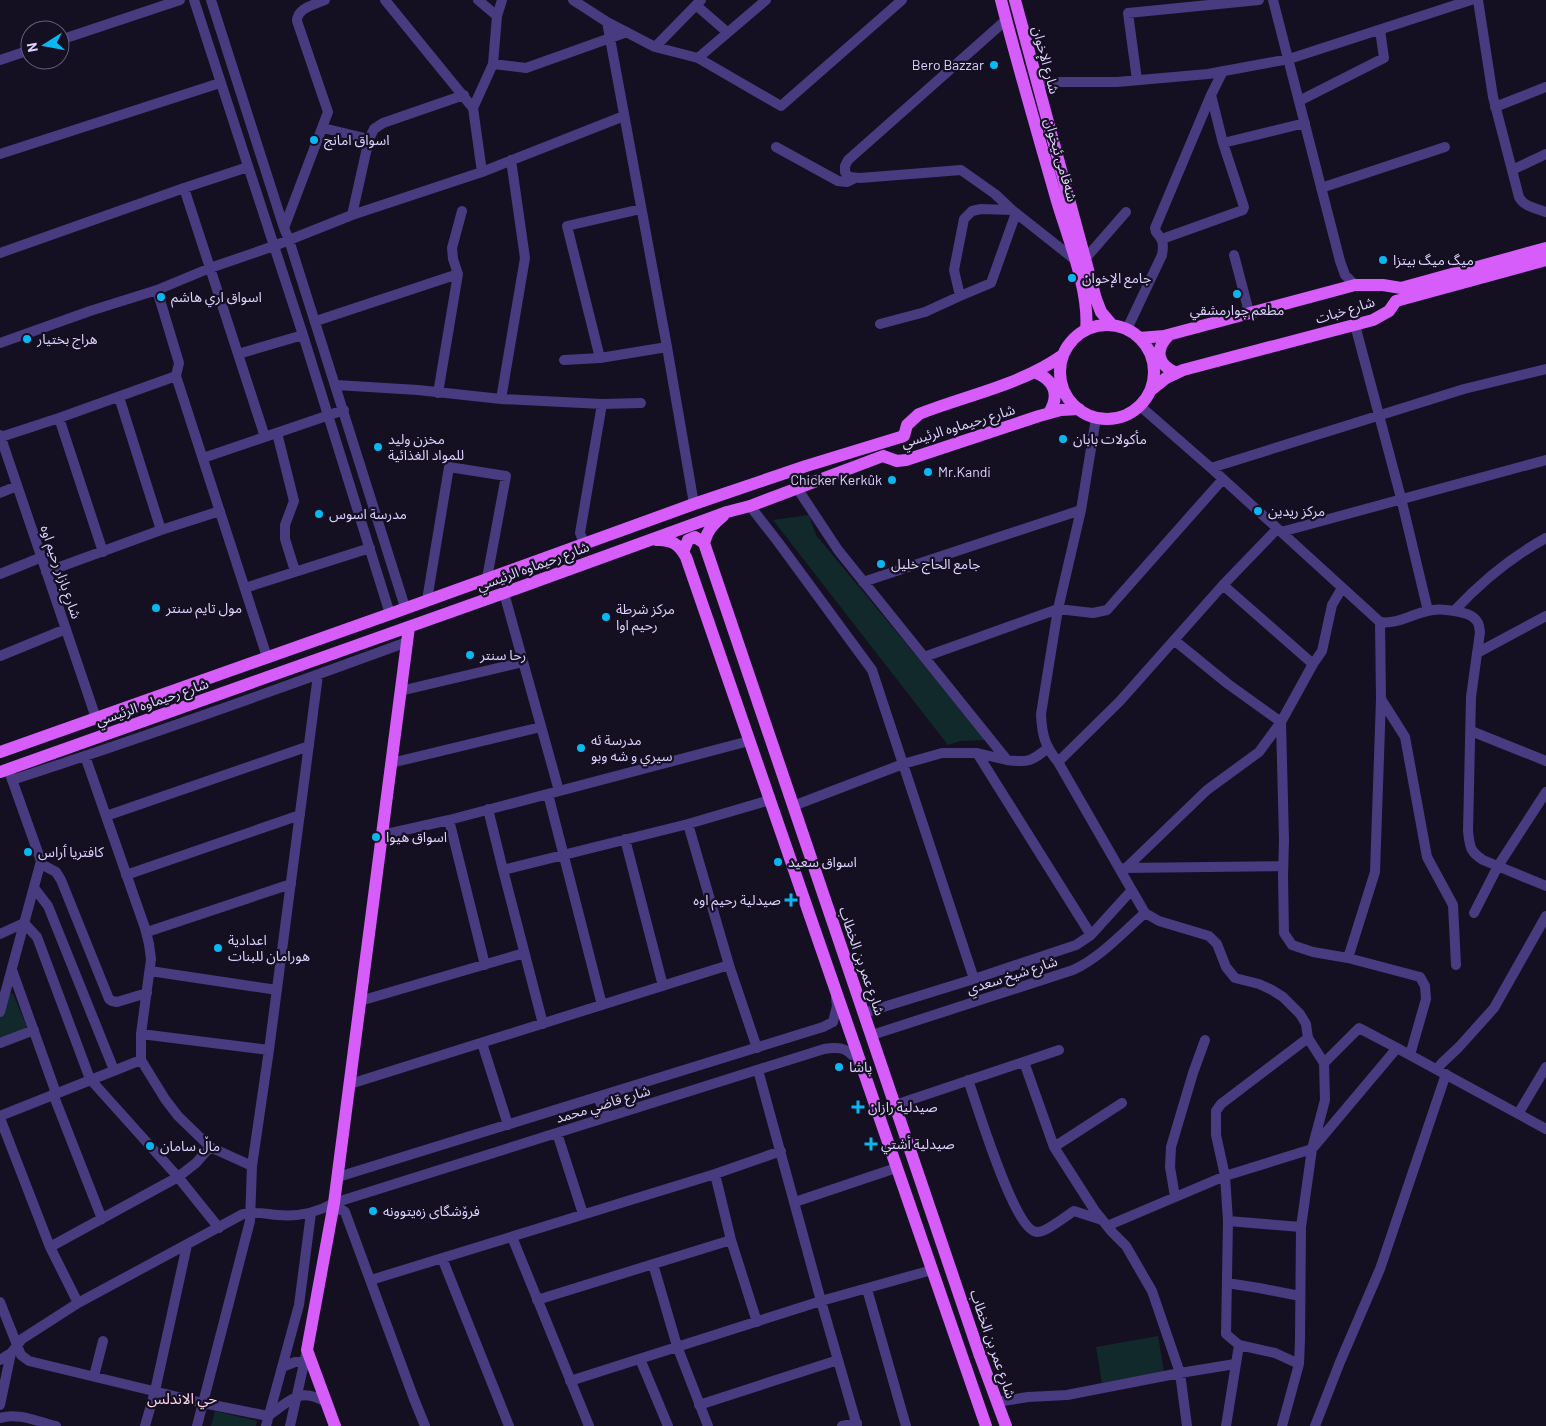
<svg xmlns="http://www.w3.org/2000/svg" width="1546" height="1426" viewBox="0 0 1546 1426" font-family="Barlow,'Noto Sans Arabic',sans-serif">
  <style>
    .green { fill: #12292c }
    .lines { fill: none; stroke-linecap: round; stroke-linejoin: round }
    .minor { stroke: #483b80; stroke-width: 10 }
    .major { stroke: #d65df9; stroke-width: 12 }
    .poi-dot { fill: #09b8f2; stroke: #150f22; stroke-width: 2 }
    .labels { text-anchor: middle; stroke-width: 4.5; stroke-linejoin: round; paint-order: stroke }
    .street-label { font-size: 14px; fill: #ddd1fd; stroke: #150f22 }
    .poi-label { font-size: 14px; fill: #ddd1fd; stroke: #150f22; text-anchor: start }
    .neighbourhood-label { font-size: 15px; fill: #fdd3e8; stroke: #150f22 }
  </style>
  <rect width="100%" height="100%" fill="#150f22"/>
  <!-- green -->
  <path class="green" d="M809,515L816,535L986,740L960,741L948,745L773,520Z
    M10,993L13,994L27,1027L0,1039V1017L6,995Z
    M1158,1336L1164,1372L1102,1383L1096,1347Z
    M215,1411L257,1421L256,1426H211Z"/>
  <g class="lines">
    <!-- minor -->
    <path class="minor" d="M194,0L303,335L390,614
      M211,0L284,228L289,240L405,607
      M385,0L473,108L482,172
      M478,0L497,16
      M573,0L607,22L655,47L698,58L781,106L902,0
      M1273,0L1340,261L1345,275L1355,285
      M1478,0L1493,97L1519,197C1524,207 1536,208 1546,212
      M697,6L727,32
      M1006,20L848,160L845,166V172L849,177L860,178L961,170L995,194L1012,210L1074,259
      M607,22L667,347L694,504
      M60,40L180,0
      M655,47L701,0
      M698,58L766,0
      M0,60L30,50
      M493,64L526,68L627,32
      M1137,80L1128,13L1259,0
      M1037,82H1117L1208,74L1289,59L1471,0
      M1299,101L1384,58L1380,30
      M1495,107L1546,87
      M473,108L493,64L497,16L502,0
      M323,128L369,139
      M1223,143L1305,123
      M776,147L838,181L847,182L855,178
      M0,154L220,83
      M1512,170L1546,154
      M184,188L265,437
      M1321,188L1445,147
      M1012,210L981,209L972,211L964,219L954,270L960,296L991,283L1016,213
      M352,215L369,139L374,129L383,123L464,95
      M284,228L328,112L297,21C297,8 314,5 325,0
      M1162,239L1243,210L1244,207L1223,143L1211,95
      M0,253L184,188L248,167
      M1234,255L1249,312
      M1085,259L1126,212
      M316,321L458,274
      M880,324L925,312L960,296
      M1355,325L1401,498L1428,611
      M1127,329L1162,255C1164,244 1163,240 1156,232L1155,228L1211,95L1223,71
      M0,343L90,311L157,290L210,268L274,246L352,215L482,172L624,116
      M238,354L303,335
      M600,358L567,226L641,209
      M564,360L600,358L667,347
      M176,376L267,657
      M336,385L418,390L501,399L602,404L641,403
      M438,393L458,274L453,259L452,248L462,211
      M119,397L161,530
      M501,399L525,258L511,160
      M1140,406L1211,468L1380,622C1399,625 1414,612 1433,610C1442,608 1468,612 1474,618C1479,622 1479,626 1480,632L1471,697L1468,831C1470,846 1469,851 1483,860L1546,886
      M59,418L103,552
      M1096,418L1081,510L1058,609L1041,714C1042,736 1045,746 1058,762L1145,913L1159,921L1209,936L1217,944L1226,967L1235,978L1259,984L1272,990L1283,997L1300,1014L1306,1024L1308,1038L1324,1063L1325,1100L1312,1149L1225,1176L1107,1226
      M277,433L294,501L285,525V539L295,571
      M0,435L96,718
      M1,437L59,418L176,376L179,363L157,290
      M203,458L344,410
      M1211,468L1464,389L1546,369
      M797,488L838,550L1007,760C1028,763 1032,761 1048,748
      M0,493L17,486
      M750,506L778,542L872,670L974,979
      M1281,532L1546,460
      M584,543L580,533L602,404
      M46,572L161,530L220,511
      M0,574L42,557
      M863,582L1081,510
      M1223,585L1313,664
      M245,588L370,548
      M1342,588L1332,605L1322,651L1313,664L1281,722L1284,840L1283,876L1284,933L1292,945L1313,952L1348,958L1420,977L1425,986L1426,999L1410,1055
      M504,593L559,791
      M427,600L449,467L506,476L487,578
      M1454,611C1481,582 1511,557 1546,538
      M1477,653L1546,616
      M0,656L66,629
      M924,657L1058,609L1093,613L1107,610L1223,479
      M400,691L523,662
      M1381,699L1405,737L1427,857L1453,905L1456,965
      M1471,731L1546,761
      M977,753L1091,935
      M85,756L145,928L149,944L151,959L141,1034V1060L165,1099L178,1116L210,1147L252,1166
      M1058,762L1120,701L1223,585L1277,529
      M391,763L541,727
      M12,780C145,737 276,690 407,642
      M548,794L602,1005
      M793,806L903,764L942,753H977L1007,760
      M488,809L503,870
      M106,816L309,746
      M449,820L485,965
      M688,824L729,965L757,1048
      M382,835L449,820L749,741
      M625,839L663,986
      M41,864L56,872L61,880L109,999L112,1001L117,1002L147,993
      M1124,868L1283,866
      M1126,868L1207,790L1259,752L1281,722L1228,684L1174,640
      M126,875L300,815
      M35,889L48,906L114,1070
      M1474,913L1498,866L1546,792
      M24,923L37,937L90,1079L178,1177L219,1228
      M147,932L291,884
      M0,934L24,923
      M1348,958L1375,872L1381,699L1380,622
      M12,970L56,1093
      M150,971L277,990
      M360,1001L524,953
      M0,1012L41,861L10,774
      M864,1013L974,979L1076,945L1091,935L1131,891
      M543,1024L503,870L688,824L770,800
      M141,1034L269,1050
      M872,1035L1073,970C1101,957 1122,933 1145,913
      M0,1043L34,1030
      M482,1043L508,1125
      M1024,1062L1054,1147L1095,1211L1112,1232L1126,1246L1152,1291L1180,1373L1187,1426
      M1324,1063L1359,1028L1397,1048L1546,1129
      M1437,1069L1442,1063L1459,1047L1494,1008L1546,916
      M758,1070L821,1301L857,1426
      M968,1080C977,1104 1014,1231 1037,1232C1045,1233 1066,1216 1074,1211L1102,1220
      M350,1084L729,965
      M53,1094L102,1219
      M598,1097L606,1117
      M895,1105L1059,1050
      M1518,1114L1546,1067
      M0,1116L141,1060
      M0,1118L50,1247L78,1303
      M557,1133L583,1214
      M1054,1147L1122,1103
      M715,1174L731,1240L757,1322
      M338,1177L823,1027L833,1022L837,1006L836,998
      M1175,1197L1170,1167L1171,1147L1193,1073L1205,1040
      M795,1202L896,1168
      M333,1208L342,1210L345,1212L414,1399L425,1426
      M1228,1221L1301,1227
      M512,1237L589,1426
      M50,1247L178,1177L196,1163L210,1147
      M442,1258L509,1426
      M653,1264L677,1346L708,1426
      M371,1280L715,1174L781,1151
      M1227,1283L1259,1288L1300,1296
      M867,1289L906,1426
      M537,1300L731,1240
      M0,1302L21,1355L29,1361L203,1403L268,1416C290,1401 299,1386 326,1402
      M640,1359L668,1426
      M0,1360L11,1353L22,1339L78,1303L243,1214C255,1211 266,1214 278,1215C299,1217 316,1213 334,1203L824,1049C843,1046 849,1049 859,1064
      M1299,1364L1275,1353L1239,1345L1226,1334L1228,1221L1225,1176L1216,1135V1111L1221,1104L1308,1038
      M282,1367L295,1362H304
      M94,1376L103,1341
      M570,1381L821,1301L932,1270
      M997,1402L1028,1397L1067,1395L1180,1373L1235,1364
      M0,1405L11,1353
      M699,1405L838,1360
      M0,1418C17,1412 39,1422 56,1426
      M145,1426L155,1391L187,1245
      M197,1426L250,1221L252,1166L269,1050L318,675
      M266,1426L299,1305L311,1213
      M290,1426L307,1350
      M842,1426L857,1423
      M1226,1426L1239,1345
      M1282,1426L1299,1364L1300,1340L1301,1227L1312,1149L1397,1048
      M1315,1426L1340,1362L1380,1269L1446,1074"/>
    <!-- major -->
    <path class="major" d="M1001,0C1018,67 1038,134 1057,201C1068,238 1090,292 1086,330
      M1015,0L1096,299L1101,312L1112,325
      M1060 372a47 47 0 1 1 94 0a47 47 0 1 1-94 0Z
      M1169,335C1154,350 1157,365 1177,373
      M1139,338L1164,336L1355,285H1383L1401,288L1546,248
      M1034,372C1055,380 1060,395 1049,413
      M1151,390L1166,378L1183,370L1373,320L1389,311L1396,301L1546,260
      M723,516C713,524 707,531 704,543L980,1356L1006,1426
      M656,540C671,539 679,544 686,557L986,1426
      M683,552L688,540L695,537L704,543
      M0,752L390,614L694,504L806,466L904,436L907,425L919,414C967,395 1021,385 1063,355
      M0,772L515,589L727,512L750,506L883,456L897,461L906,460L1039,416L1061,410L1079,409
      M335,1426L307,1350L334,1203L409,627"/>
  </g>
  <!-- markers -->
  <g class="poi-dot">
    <circle cx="994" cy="65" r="5"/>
    <circle cx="314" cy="140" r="5"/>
    <circle cx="1383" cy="260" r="5"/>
    <circle cx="1072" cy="278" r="5"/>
    <circle cx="1237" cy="294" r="5"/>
    <circle cx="161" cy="297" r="5"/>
    <circle cx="27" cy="339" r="5"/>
    <circle cx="1063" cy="439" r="5"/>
    <circle cx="378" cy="447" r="5"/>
    <circle cx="928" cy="472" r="5"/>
    <circle cx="892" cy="480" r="5"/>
    <circle cx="1258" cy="511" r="5"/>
    <circle cx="319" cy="514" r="5"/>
    <circle cx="881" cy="564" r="5"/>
    <circle cx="156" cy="608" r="5"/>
    <circle cx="606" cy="617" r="5"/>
    <circle cx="470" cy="655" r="5"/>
    <circle cx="581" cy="748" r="5"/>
    <circle cx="376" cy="837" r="5"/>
    <circle cx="28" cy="852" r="5"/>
    <circle cx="778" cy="862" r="5"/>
    <path d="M788.5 892.5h5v5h5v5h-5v5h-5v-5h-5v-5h5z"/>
    <circle cx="218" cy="948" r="5"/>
    <circle cx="839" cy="1067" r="5"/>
    <path d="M855.5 1099.5h5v5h5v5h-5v5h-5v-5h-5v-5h5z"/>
    <path d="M868.5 1136.5h5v5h5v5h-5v5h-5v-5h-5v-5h5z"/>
    <circle cx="150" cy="1146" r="5"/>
    <circle cx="373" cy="1211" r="5"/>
  </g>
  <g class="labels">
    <!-- street labels -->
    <g class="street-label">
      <text transform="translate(1046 60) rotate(75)" y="5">شارع الإخوان</text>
      <text transform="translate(1061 160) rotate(74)" y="5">شەقامی ئیخوان</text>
      <text transform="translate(1345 310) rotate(-17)" y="5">شارع خبات</text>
      <text transform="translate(958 426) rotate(-17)" y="5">شارع رحيماوه الرئيسي</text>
      <text transform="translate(533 566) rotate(-20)" y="5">شارع رحيماوه الرئيسي</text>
      <text transform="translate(61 572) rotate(71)" y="5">شارع بازار رحيم اوه</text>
      <text transform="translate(152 702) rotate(-19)" y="5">شارع رحيماوه الرئيسي</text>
      <text transform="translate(862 961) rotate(71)" y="5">شارع عمر بن الخطاب</text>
      <text transform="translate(1012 975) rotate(-18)" y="5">شارع شيخ سعدي</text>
      <text transform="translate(603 1104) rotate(-17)" y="5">شارع قاضي محمد</text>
      <text transform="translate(993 1344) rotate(71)" y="5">شارع عمر بن الخطاب</text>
    </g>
    <!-- poi labels -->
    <g class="poi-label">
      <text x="984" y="70" text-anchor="end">Bero Bazzar</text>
      <text x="324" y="145">اسواق امانج</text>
      <text x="1393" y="265">ميگ ميگ بيتزا</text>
      <text x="1082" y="283">جامع الإخوان</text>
      <text x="171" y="302">اسواق اري هاشم</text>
      <text x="1237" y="315" text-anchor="middle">مطعم چوارمشقي</text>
      <text x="37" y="344">هراج بختيار</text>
      <text x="388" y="444">مخزن وليد<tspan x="388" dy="16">للمواد الغذائية</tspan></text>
      <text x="1073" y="444">مأكولات بابان</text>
      <text x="938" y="477">Mr.Kandi</text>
      <text x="882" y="485" text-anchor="end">Chicker Kerkûk</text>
      <text x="1268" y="516">مركز ريدين</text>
      <text x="329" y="519">مدرسة اسوس</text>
      <text x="891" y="569">جامع الحاج خليل</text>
      <text x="166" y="613">مول تايم سنتر</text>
      <text x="616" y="614">مركز شرطة<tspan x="616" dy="16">رحيم اوا</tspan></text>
      <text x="480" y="660">رحا سنتر</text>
      <text x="591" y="745">مدرسة ئه<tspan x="591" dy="16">سيري و شه وبو</tspan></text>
      <text x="386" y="842">اسواق هيوا</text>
      <text x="38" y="857">كافتريا ٲراس</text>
      <text x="788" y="867">اسواق سعيد</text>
      <text x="781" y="905" text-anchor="end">صيدلية رحيم اوه</text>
      <text x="228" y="945">اعدادية<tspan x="228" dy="16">هورامان للبنات</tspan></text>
      <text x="849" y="1072">پاشا</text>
      <text x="868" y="1112">صيدلية رازان</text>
      <text x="881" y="1149">صيدلية أشتي</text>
      <text x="160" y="1151">ماڵ سامان</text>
      <text x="383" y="1216">فرۆشگای زەیتوونە</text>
    </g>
    <!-- neighbourhood labels -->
    <g class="neighbourhood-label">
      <text x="182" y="1404">حي الاندلس</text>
    </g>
  </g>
  <!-- north arrow -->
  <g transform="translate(45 45) rotate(259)"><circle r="24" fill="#150f22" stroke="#655d7a"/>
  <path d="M0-4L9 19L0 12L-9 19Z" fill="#09b8f2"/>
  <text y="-8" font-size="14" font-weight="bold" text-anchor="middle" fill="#ddd1fd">N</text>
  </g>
</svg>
